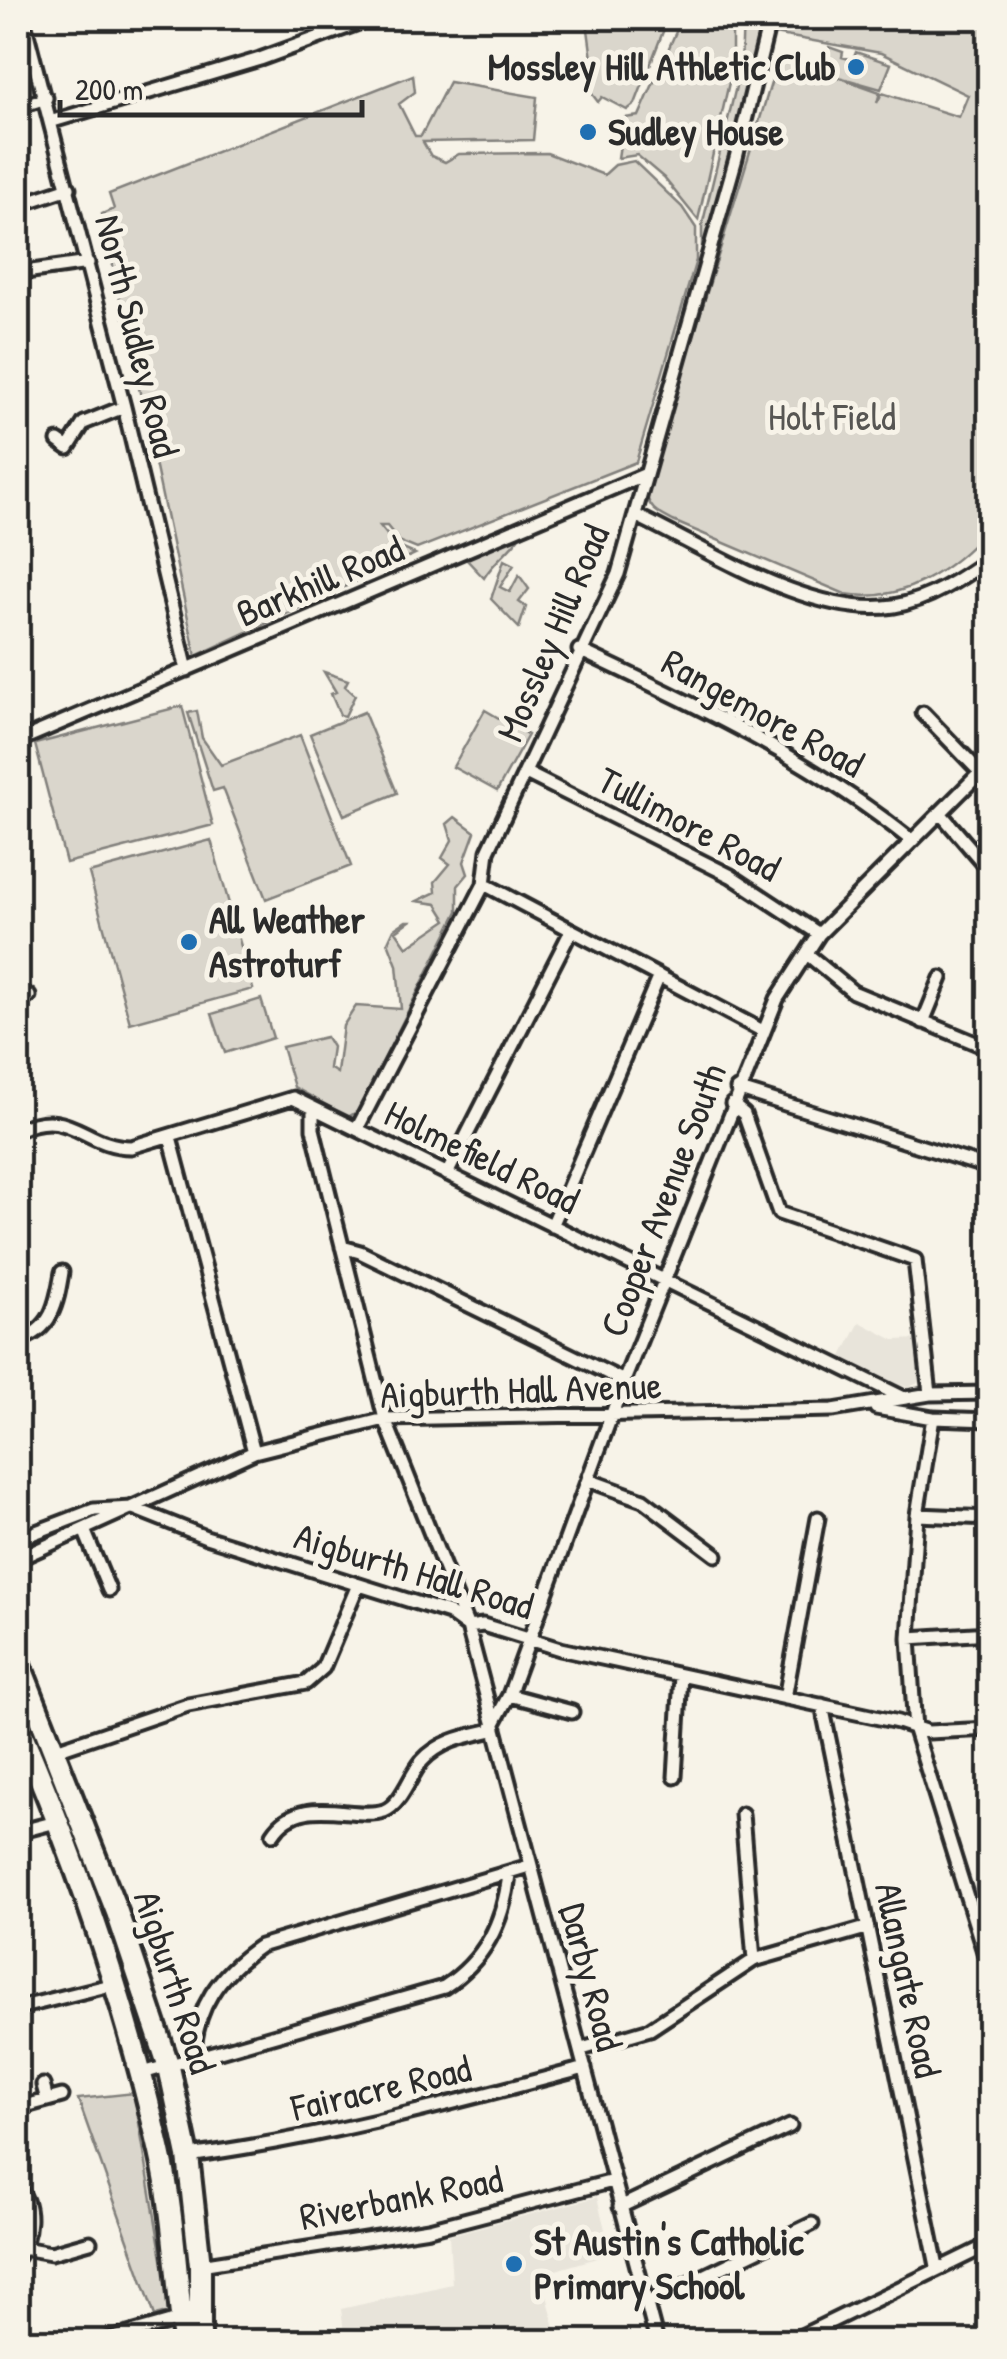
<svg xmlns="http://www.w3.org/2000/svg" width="1007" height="2359" viewBox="0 0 1007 2359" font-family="'Patrick Hand',sans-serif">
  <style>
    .built { fill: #e8e4da }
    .green { fill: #dad6cc; stroke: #82807c; stroke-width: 2.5 }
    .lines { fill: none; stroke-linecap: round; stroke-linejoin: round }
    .street-casing { stroke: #2b2b2b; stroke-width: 19 }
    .highway-casing { stroke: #2b2b2b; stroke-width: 28 }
    .street { stroke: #f7f3e8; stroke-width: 11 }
    .highway { stroke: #f7f3e8; stroke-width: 20 }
    .poi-dot { fill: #1f6fb2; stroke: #f7f3e8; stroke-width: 4 }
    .labels { text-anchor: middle; stroke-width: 10; stroke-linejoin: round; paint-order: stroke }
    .poi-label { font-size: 38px; font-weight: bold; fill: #2b2b2b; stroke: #f7f3e8; text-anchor: start }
    .street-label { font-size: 38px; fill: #2b2b2b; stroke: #f7f3e8 }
    .park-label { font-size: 38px; fill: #575653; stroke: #f7f3e8 }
  </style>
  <rect width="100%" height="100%" fill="#f7f3e8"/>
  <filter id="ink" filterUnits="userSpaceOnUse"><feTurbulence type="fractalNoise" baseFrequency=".01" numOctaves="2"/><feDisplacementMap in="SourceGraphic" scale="20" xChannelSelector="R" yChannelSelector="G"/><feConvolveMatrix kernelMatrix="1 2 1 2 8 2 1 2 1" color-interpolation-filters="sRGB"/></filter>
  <g filter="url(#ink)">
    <!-- built -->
    <path class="built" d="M860,1322L894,1340L920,1339L922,1381L909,1387L899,1385L840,1360Z
      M597,2197L611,2254L542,2274L557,2337L525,2341V2327L400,2341H345L341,2309L452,2284L449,2235Z"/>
    <!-- green -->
    <path class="green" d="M607,18L661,25L664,29L635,104L627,110L602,97L598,102L589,90L592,59L587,22Z
      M682,18H732V69L698,220L664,178L637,155L618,158L624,118L639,116Z
      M743,18L763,22L760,41L702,254V226L741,66Z
      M778,18H989V528C953,569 903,604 845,594L673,521C658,513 648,509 646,491L779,57L820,71L829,47L843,52L842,57L853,60L856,52L891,64L881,89L835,76L880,92L877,103L882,93L959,117L968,95L881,53L774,34Z
      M413,75L415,92L399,104L415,136H421L449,82L537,97L533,140L423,142L431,156L445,162L459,154L547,153L604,175L615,165L634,161L682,207L696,228V260L636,462L417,549L400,542L387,526H380L396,546L415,554L196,656L102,214L114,209L109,194Z
      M521,533C517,545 494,560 484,578L465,558L452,564Z
      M504,560L514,565L500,587L510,592L519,575L529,589L519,602L526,607L519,628L491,599Z
      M324,672L348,680L345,686L355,695L345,716L340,715L331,694L336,692Z
      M182,706L213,825L66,863L35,744Z
      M485,710L528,735L497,791L453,767Z
      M197,711L202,738L221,765L300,735L351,866L266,899L223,788L213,791L188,713Z
      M364,712L397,793L344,815L310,734Z
      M455,817L475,832L464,862L468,874L458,886V911L358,1111L348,1117L294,1087L282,1047L326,1037L332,1047L329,1068L337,1073L343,1026L356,1006L401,1009L397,965L388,942L394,929L406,921H410L396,931L407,947L447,920L437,904L417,901L436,892L435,882L450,864L442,858L452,840L447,824Z
      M211,840L253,989L130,1023L89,873Z
      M261,999L273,1038L225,1053L212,1014Z
      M18,1670L97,1883L99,1913L72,1830L18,1704Z
      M101,1892L146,2037L144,2053L104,1920Z
      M134,2093L171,2312L155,2316L78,2099Z
      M169,2108L184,2179L194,2319L189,2320L157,2111Z"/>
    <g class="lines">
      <!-- street casing -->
      <g class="street-casing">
        <path id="street" d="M23,18L124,407L187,670
          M18,107L46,98
          M53,121L260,59L372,18
          M18,205L69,188
          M18,273L88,263
          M18,336V337
          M58,441L68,448L84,423L124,407
          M635,515C707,549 813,619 894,606C929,600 961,579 990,558
          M579,650C696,705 809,758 911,840
          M923,713L980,772
          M18,741L646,474
          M526,773L731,876L819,934
          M941,814L990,871
          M484,884L761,1030
          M807,954L853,992L990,1049
          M18,1001L29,996
          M923,1022L941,978
          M737,1089L990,1168
          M732,1104L744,1114L779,1213L915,1260L930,1394
          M313,1108V1129L385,1419L468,1627L657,2342
          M357,1129L484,884L488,851L618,574L736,158L770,18
          M18,1130C70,1105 84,1147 131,1147L293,1098L904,1398
          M170,1137L254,1452
          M447,1174L571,931
          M552,1226L659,976
          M342,1247L360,1252L624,1381
          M18,1340C52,1331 57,1303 62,1272
          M876,1408L933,1418L990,1420
          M933,1418L917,1515L909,1638L915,1730L990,1971
          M588,1480L643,1500L716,1555
          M917,1515L990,1518
          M85,1532L109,1590
          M18,1539L94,1510L133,1508L206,1537L449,1613L468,1627L483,1625L560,1649L898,1722L928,1732L990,1729
          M18,1559L254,1452L385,1419L833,1410L930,1394L990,1393
          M909,1638L990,1633
          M509,1695L572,1712
          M785,1698L818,1518
          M822,1705L937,2266
          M492,1727L509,1695L624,1381L777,999L819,934L990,763
          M56,1750L188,1705L306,1683L323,1668L358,1585
          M675,1777L681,1675
          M742,1814L754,1960
          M18,1832L60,1821
          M273,1834C300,1792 354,1821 384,1811C402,1804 410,1775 422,1761C441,1740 467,1736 493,1730
          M18,2008L111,1985
          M582,2049L650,2029L754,1960L866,1928
          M194,2059C194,2008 219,1974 260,1946L529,1866
          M139,2074L444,1987C485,1960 503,1923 509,1875
          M43,2085L47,2100
          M18,2108L62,2096
          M188,2156C323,2138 453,2103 585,2068
          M18,2188C35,2206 30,2236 18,2256
          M620,2207L790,2126
          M23,2248L51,2253L90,2242
          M200,2265L429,2229L613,2181
          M650,2302L812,2224
          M18,2325L23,2342
          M100,2342L181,2319
          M789,2342L990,2244"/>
      </g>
      <!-- highway casing -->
      <g class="highway-casing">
        <path id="highway" d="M18,1660L117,1912L169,2067L188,2156L200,2265V2342
          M18,1725C77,1862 127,2006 160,2152C174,2213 176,2279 184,2342"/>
      </g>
      <!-- street -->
      <use href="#street" class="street"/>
      <!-- highway -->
      <use href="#highway" class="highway"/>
    </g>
  </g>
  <!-- markers -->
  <g class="poi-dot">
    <circle cx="856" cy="67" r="10"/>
    <circle cx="588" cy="132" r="10"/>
    <circle cx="189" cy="942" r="10"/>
    <circle cx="514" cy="2264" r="10"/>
  </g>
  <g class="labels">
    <!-- poi labels -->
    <g class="poi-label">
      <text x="836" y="80" text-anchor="end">Mossley Hill Athletic Club</text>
      <text x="608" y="145">Sudley House</text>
      <text x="209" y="933">All Weather<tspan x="209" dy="44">Astroturf</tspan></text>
      <text x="534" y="2255">St Austin's Catholic<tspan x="534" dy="44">Primary School</tspan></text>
    </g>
    <!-- street labels -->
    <g class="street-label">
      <text transform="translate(137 336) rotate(76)" y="13">North Sudley Road</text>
      <text transform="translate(320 581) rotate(-23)" y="13">Barkhill Road</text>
      <text transform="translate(553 633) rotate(-67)" y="13">Mossley Hill Road</text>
      <text transform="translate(763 713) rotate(29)" y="13">Rangemore Road</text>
      <text transform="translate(689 824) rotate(28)" y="13">Tullimore Road</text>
      <text transform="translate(482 1157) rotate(26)" y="13">Holmefield Road</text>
      <text transform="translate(663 1200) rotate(-69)" y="13">Cooper Avenue South</text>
      <text transform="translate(521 1390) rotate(-2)" y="13">Aigburth Hall Avenue</text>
      <text transform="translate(414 1571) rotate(17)" y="13">Aigburth Hall Road</text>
      <text transform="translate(591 1977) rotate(75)" y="13">Darby Road</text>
      <text transform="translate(908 1980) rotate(78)" y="13">Allangate Road</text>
      <text transform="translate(175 1982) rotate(72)" y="13">Aigburth Road</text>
      <text transform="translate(381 2088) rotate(-13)" y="13">Fairacre Road</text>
      <text transform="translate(401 2198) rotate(-11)" y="13">Riverbank Road</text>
    </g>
    <!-- park labels -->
    <g class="park-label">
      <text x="832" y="430">Holt Field</text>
    </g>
  </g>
  <!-- margin -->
  <rect width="1007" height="2359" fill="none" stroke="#f7f3e8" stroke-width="60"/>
  <rect x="30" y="30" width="947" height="2299" fill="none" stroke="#2b2b2b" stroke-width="4" filter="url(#ink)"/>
  <!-- scale -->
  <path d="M60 100v15h302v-15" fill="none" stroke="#2b2b2b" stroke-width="5"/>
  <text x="75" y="100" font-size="30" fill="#2b2b2b" stroke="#f7f3e8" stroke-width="8" paint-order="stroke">200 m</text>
</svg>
